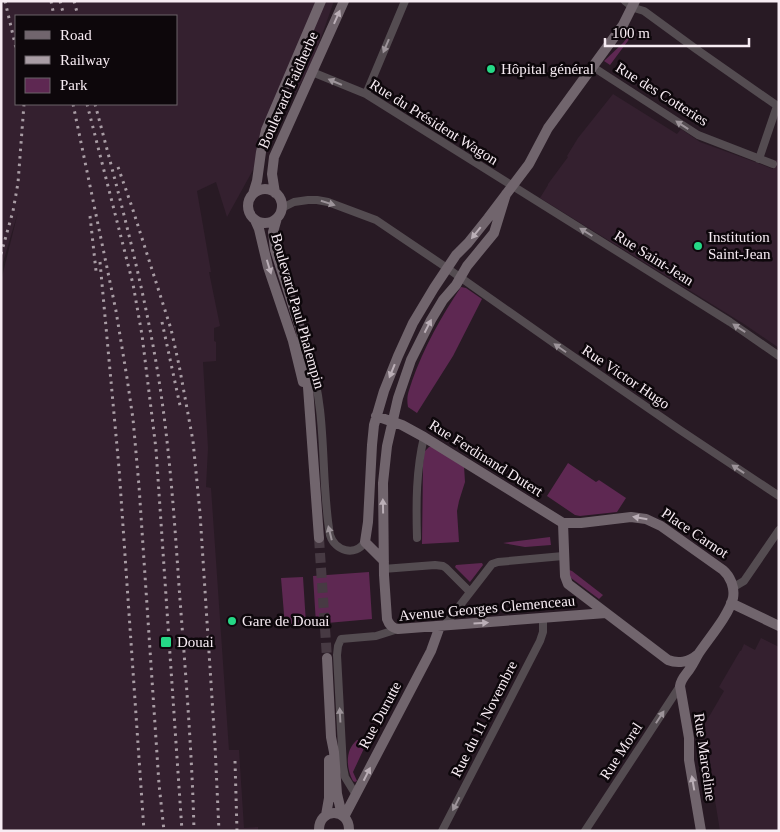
<svg xmlns="http://www.w3.org/2000/svg" width="780" height="832" viewBox="0 0 780 832" font-family="'Times New Roman',serif">
  <style>
    .built { fill: #34202f; fill-rule: evenodd }
    .green { fill: #5e2852 }
    .lines { fill: none; stroke-linecap: round; stroke-linejoin: round }
    .secondary-tunnel { stroke: #473a43; stroke-width: 10; stroke-dasharray: 10 5; stroke-linecap: butt }
    .street { stroke: #544c51; stroke-width: 8 }
    .secondary { stroke: #71656d; stroke-width: 10 }
    .rail { stroke: #a99da5; stroke-width: 3; stroke-dasharray: 2.5 5; stroke-linecap: butt }
    .oneway { fill: #bbafb7 }
    .oneway2 { fill: #9d949a }
    .poi-dot { fill: #25d886; stroke: #0d070b; stroke-width: 2 }
    .labels { text-anchor: middle; stroke-width: 5; stroke-linejoin: round; paint-order: stroke }
    .poi-label { font-size: 15px; fill: #f7ecf3; stroke: #0d070b; text-anchor: start }
    .street-label { font-size: 15px; fill: #f7ecf3; stroke: #0d070b }
  </style>
  <rect width="100%" height="100%" fill="#281a24"/>
  <!-- built -->
  <path class="built" d="M1,1H334L312,63L227,217L216,182L197,191L211,272H209L220,326L214,328V341L216,342V361L203,362L208,448L206,487L211,488L229,750H239L244,828L258,827V831H1V281L18,212L1,269ZM16,16H176V104H16Z
    M613,94L677,134L681,129L700,142L755,162L773,169L775,160H779V348L744,324L540,198L548,185V184L568,157L567,156L578,138Z
    M761,638L779,647V831H720L703,727L724,691L719,687L740,651H741L744,644L755,650Z"/>
  <!-- green -->
  <path class="green" d="M634,29L636,30L610,65L604,61L623,43Z
    M461,287L466,288L482,299L453,356L417,413L408,407C406,396 409,391 412,381C424,347 441,317 461,287Z
    M429,447H432L464,466L465,482L459,501L457,511L459,542L422,544L423,464L424,452Z
    M568,463L596,482L599,480L626,498L617,512L580,516L575,515L547,496Z
    M550,537L551,545L525,547L503,543Z
    M482,563L483,565L470,582L455,567L456,565Z
    M569,570L572,571L603,595L599,599L567,575Z
    M369,572L372,619L316,624L313,576Z
    M303,577L306,624L285,626L281,578Z
    M357,740H362L367,742L353,772L357,781L355,782L353,781C346,768 345,750 357,740Z"/>
  <g class="lines">
    <!-- secondary-tunnel -->
    <path class="secondary-tunnel" d="M319,538L327,658"/>
    <!-- street -->
    <path class="street" d="M625,1L634,8L644,11L696,49L779,107
      M593,67L698,135L773,164
      M312,72L366,94L730,322L779,356
      M366,94L405,1
      M759,159L777,106
      M282,208L294,202L308,200H317L328,202L376,220L447,268L558,346L680,430L779,496
      M309,358C328,414 320,477 330,535C335,551 355,557 365,542
      M417,538C416,503 416,471 424,437
      M383,569L435,565L443,566L446,568L470,592
      M732,588L744,581L779,530
      M444,626L492,564L498,562L563,556
      M356,795L345,777L343,767L337,655L338,646L341,639L376,636L398,629
      M442,831L540,641L543,632V618
      M585,831L680,686"/>
    <!-- secondary -->
    <path class="secondary" d="M248 206a17 17 0 1 1 34 0a17 17 0 1 1-34 0Z
      M275,193L272,174L274,157L344,1
      M253,194L257,181L261,152L266,130L321,1
      M506,194L494,233L467,266L456,285L443,300L431,320L411,360L398,398L387,446L383,483L384,575L387,619C389,625 392,628 398,629L606,613
      M277,218L273,232L275,250L301,331L306,360L319,538
      M255,220L259,229L268,267L293,341L303,382
      M376,416L402,425L424,437L563,523
      M563,523H581L631,517L646,519L661,526L723,570C730,576 735,587 733,598C729,615 709,638 699,653C696,658 694,662 691,667C687,674 681,678 680,686L689,738V760L701,831
      M563,523L565,576L568,584L668,660C678,664 689,662 697,655
      M384,561L365,542L368,522L372,445L374,425L384,391L398,356L413,323L434,288L456,255L468,243L488,218L529,164L548,128L623,25L635,1
      M731,603L779,626
      M327,658L331,737L334,752L337,794L342,815
      M326,815L329,798V760
      M344,817L431,651L440,626
      M319,831C318,807 350,807 349,831"/>
    <!-- rail -->
    <path class="rail" d="M5,1L16,48
      M51,1L54,16
      M60,1L64,16
      M74,1L78,16
      M73,104L116,311L127,378L133,419L139,486L159,784L164,831
      M87,104L133,284L142,335L156,449L182,831
      M95,104C118,191 142,279 157,368C169,440 174,513 179,586C185,667 192,749 194,831
      M118,167L132,207L171,329L179,365L193,441L200,513L215,745L219,831
      M90,216L96,271
      M1,254L13,211L18,183L24,104
      M100,262L119,468L144,831
      M162,322L181,410
      M235,761L237,831"/>
  </g>
  <!-- one-way arrows -->
  <defs><path id="oneway-solid" d="M-6-.8H1V-3.2L6.5 0L1 3.2V.8H-6Z" transform="scale(1.25)"/></defs>
  <g class="oneway">
    <use href="#oneway-solid" transform="translate(337 17) rotate(-66)"/>
    <use href="#oneway-solid" transform="translate(476 233) rotate(129)"/>
    <use href="#oneway-solid" transform="translate(269 267) rotate(73)"/>
    <use href="#oneway-solid" transform="translate(428 326) rotate(-63)"/>
    <use href="#oneway-solid" transform="translate(392 371) rotate(112)"/>
    <use href="#oneway-solid" transform="translate(383 506) rotate(-91)"/>
    <use href="#oneway-solid" transform="translate(640 518) rotate(-170)"/>
    <use href="#oneway-solid" transform="translate(481 623) rotate(-4)"/>
    <use href="#oneway-solid" transform="translate(367 774) rotate(-63)"/>
    <use href="#oneway-solid" transform="translate(693 783) rotate(-100)"/>
  </g>
  <g class="oneway2">
    <use href="#oneway-solid" transform="translate(386 46) rotate(113)"/>
    <use href="#oneway-solid" transform="translate(335 82) rotate(-157)"/>
    <use href="#oneway-solid" transform="translate(682 125) rotate(-147)"/>
    <use href="#oneway-solid" transform="translate(328 203) rotate(17)"/>
    <use href="#oneway-solid" transform="translate(586 232) rotate(-148)"/>
    <use href="#oneway-solid" transform="translate(739 328) rotate(-147)"/>
    <use href="#oneway-solid" transform="translate(560 348) rotate(-145)"/>
    <use href="#oneway-solid" transform="translate(738 469) rotate(-146)"/>
    <use href="#oneway-solid" transform="translate(330 533) rotate(-104)"/>
    <use href="#oneway-solid" transform="translate(340 715) rotate(-93)"/>
    <use href="#oneway-solid" transform="translate(660 717) rotate(-57)"/>
    <use href="#oneway-solid" transform="translate(456 804) rotate(117)"/>
  </g>
  <!-- markers -->
  <g class="poi-dot">
    <circle cx="491" cy="69" r="5"/>
    <circle cx="698" cy="246" r="5"/>
    <circle cx="232" cy="621" r="5"/>
    <rect x="160" y="636" width="12" height="12" rx="2.5"/>
  </g>
  <g class="labels">
    <!-- poi labels -->
    <g class="poi-label">
      <text x="501" y="74">Hôpital général</text>
      <text x="708" y="242">Institution<tspan x="708" dy="17">Saint-Jean</tspan></text>
      <text x="242" y="626">Gare de Douai</text>
      <text x="177" y="647">Douai</text>
    </g>
    <!-- street labels -->
    <g class="street-label">
      <text transform="translate(288 90) rotate(-66)" y="5">Boulevard Faidherbe</text>
      <text transform="translate(662 94) rotate(32)" y="5">Rue des Cotteries</text>
      <text transform="translate(434 122) rotate(32)" y="5">Rue du Président Wagon</text>
      <text transform="translate(654 258) rotate(32)" y="5">Rue Saint-Jean</text>
      <text transform="translate(298 311) rotate(74)" y="5">Boulevard Paul Phalempin</text>
      <text transform="translate(626 377) rotate(34)" y="5">Rue Victor Hugo</text>
      <text transform="translate(486 458) rotate(32)" y="5">Rue Ferdinand Dutert</text>
      <text transform="translate(695 533) rotate(34)" y="5">Place Carnot</text>
      <text transform="translate(487 608) rotate(-5)" y="5">Avenue Georges Clemenceau</text>
      <text transform="translate(380 715) rotate(-62)" y="5">Rue Durutte</text>
      <text transform="translate(484 719) rotate(-63)" y="5">Rue du 11 Novembre</text>
      <text transform="translate(621 751) rotate(-57)" y="5">Rue Morel</text>
      <text transform="translate(705 757) rotate(82)" y="5">Rue Marceline</text>
    </g>
  </g>
  <!-- border -->
  <rect width="780" height="832" fill="none" stroke="#f7ecf3" stroke-width="5"/>
  <!-- legend -->
  <rect x="15" y="15" width="162" height="90" fill="#0d070b" stroke="#6b6368"/>
  <rect x="25" y="31" width="25" height="8" fill="#71656d" stroke="#6b6368"/>
  <text x="60" y="40" font-size="15" fill="#f7ecf3">Road</text>
  <rect x="25" y="56" width="25" height="8" fill="#a99da5" stroke="#6b6368"/>
  <text x="60" y="65" font-size="15" fill="#f7ecf3">Railway</text>
  <rect x="25" y="78" width="25" height="15" fill="#5e2852" stroke="#6b6368"/>
  <text x="60" y="90" font-size="15" fill="#f7ecf3">Park</text>
  <!-- scale -->
  <path d="M605 38v8h144v-8" fill="none" stroke="#f7ecf3" stroke-width="2.5"/>
  <text x="612" y="38" font-size="15" fill="#f7ecf3" stroke="#0d070b" stroke-width="4" paint-order="stroke">100 m</text>
</svg>
